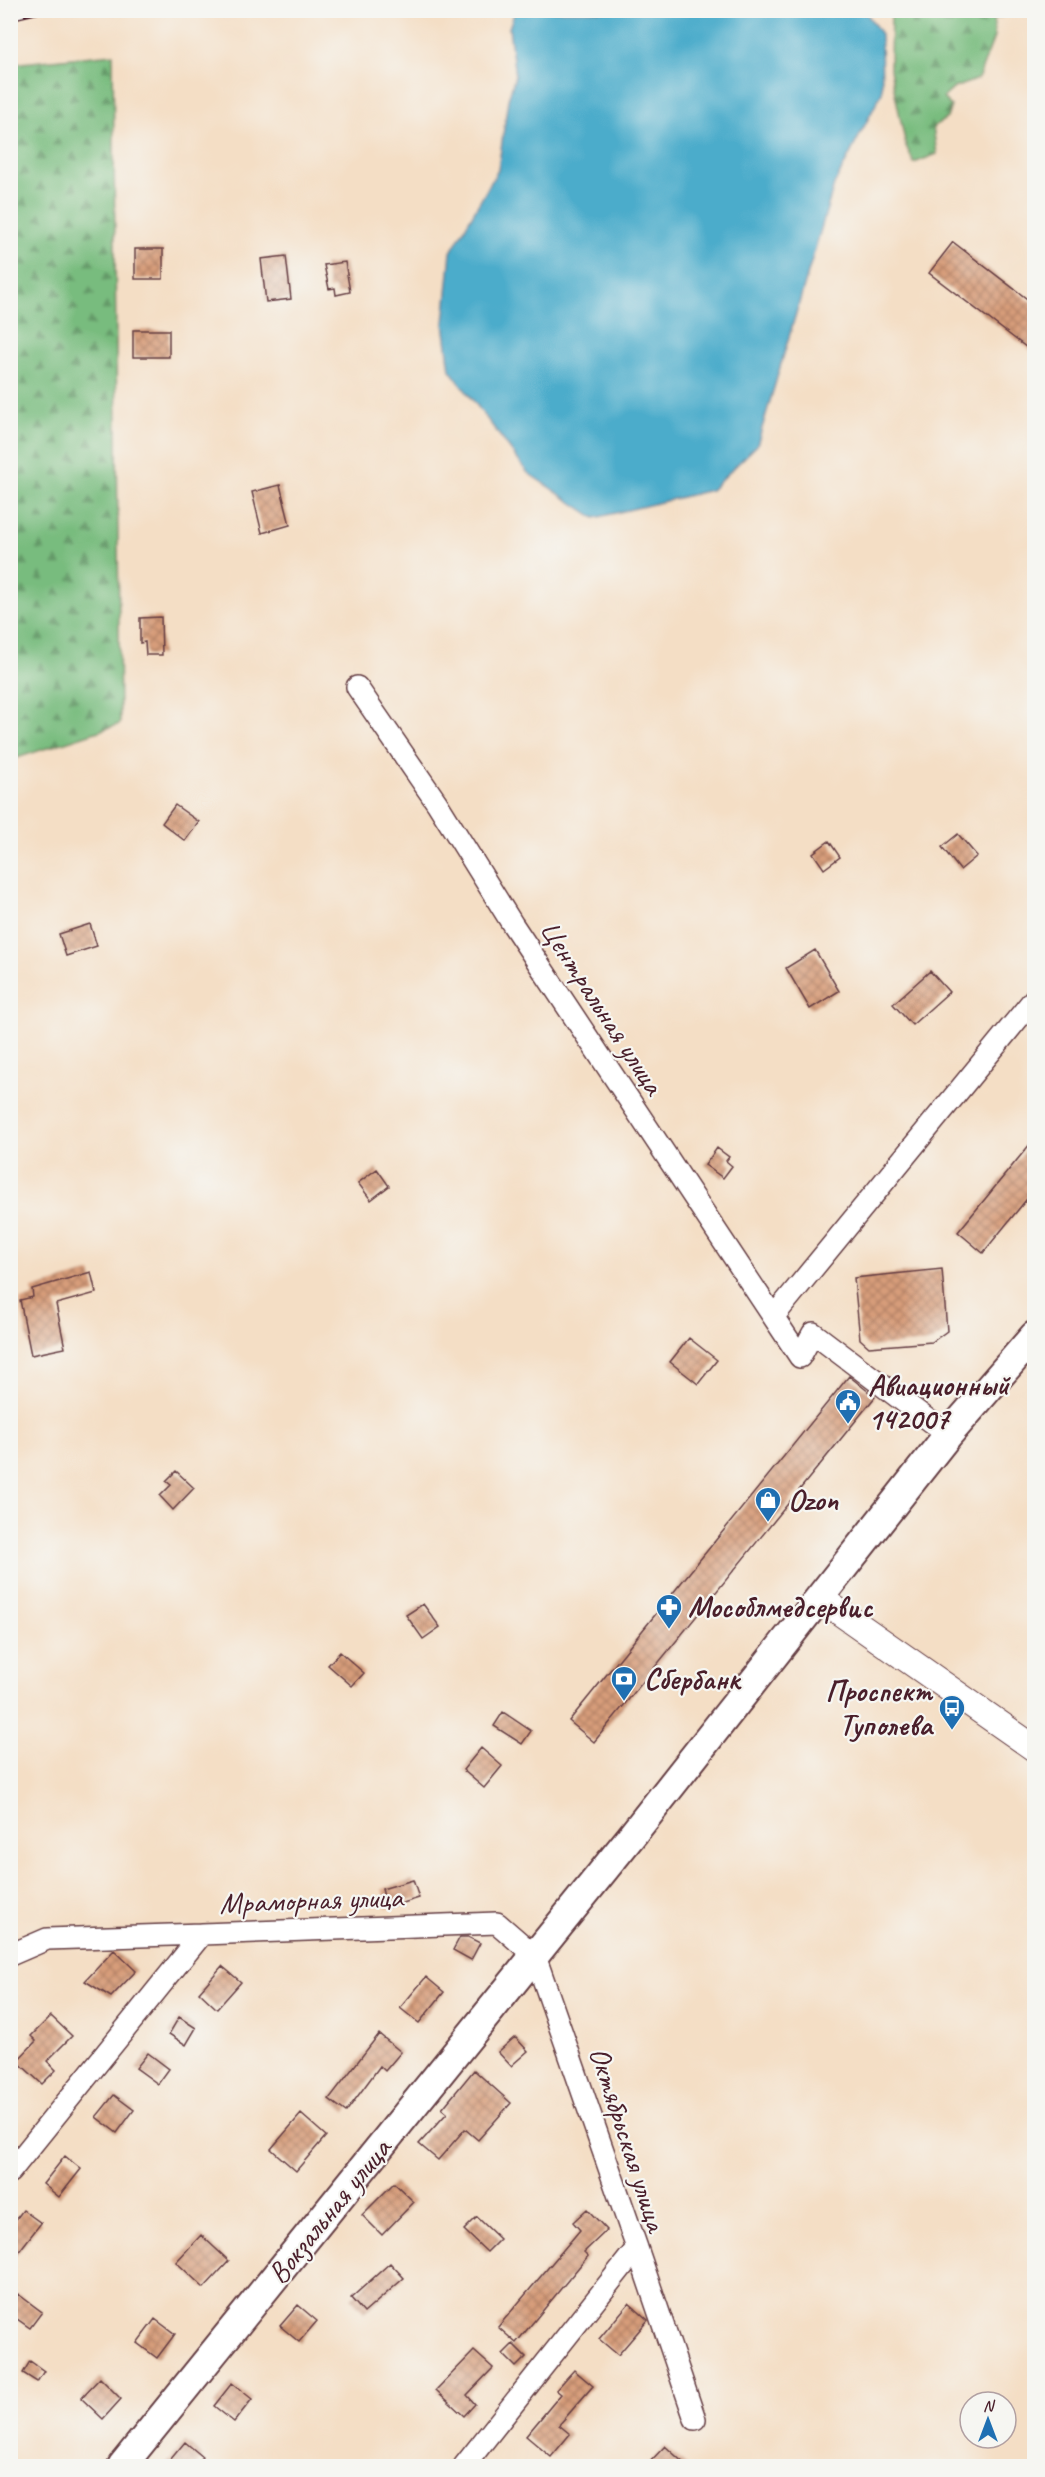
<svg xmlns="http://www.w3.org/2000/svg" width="1045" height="2477" viewBox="0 0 1045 2477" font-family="Caveat,sans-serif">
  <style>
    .forest { fill: url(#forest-firs); stroke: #616e54; stroke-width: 1.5 }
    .water { fill: #4caccb; stroke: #4b667b; stroke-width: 1.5 }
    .building { fill: url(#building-cross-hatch) }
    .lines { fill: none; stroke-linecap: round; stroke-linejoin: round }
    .minor-casing { stroke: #643c42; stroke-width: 24 }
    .tertiary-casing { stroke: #643c42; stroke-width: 28 }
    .secondary-casing { stroke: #643c42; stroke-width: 32 }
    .minor { stroke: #fff; stroke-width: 21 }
    .tertiary { stroke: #fff; stroke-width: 26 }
    .secondary { stroke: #fff; stroke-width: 28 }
    .rail-casing { stroke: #4a1f2b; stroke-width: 7 }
    .rail { stroke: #f6f6f2; stroke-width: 4.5; stroke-dasharray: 14; stroke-linecap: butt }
    .labels { text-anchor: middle; stroke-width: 4.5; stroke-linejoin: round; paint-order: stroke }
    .street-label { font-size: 30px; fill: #4a1f2b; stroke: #f6f6f2 }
    .poi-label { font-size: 30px; font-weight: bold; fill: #4a1f2b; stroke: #f6f6f2; text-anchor: start }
  </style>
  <defs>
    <pattern id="forest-firs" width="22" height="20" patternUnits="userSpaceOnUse" patternTransform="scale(1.5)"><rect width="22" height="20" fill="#78bc7e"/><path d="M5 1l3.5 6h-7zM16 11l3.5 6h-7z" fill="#649867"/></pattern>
    <pattern id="building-cross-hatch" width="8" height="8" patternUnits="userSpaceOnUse" patternTransform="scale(1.5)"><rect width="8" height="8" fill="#d79d7a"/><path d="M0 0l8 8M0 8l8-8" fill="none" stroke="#b07f64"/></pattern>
  </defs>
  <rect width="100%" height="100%" fill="#f6f6f2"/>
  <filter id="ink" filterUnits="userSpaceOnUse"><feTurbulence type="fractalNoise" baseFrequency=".0167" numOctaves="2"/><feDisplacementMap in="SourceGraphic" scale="12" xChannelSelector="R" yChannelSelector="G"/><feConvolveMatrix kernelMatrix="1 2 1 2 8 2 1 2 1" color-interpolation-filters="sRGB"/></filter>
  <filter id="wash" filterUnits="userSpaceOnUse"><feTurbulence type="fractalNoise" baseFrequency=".008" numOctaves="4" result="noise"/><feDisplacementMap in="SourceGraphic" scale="24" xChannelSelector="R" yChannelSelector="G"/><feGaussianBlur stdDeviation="1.35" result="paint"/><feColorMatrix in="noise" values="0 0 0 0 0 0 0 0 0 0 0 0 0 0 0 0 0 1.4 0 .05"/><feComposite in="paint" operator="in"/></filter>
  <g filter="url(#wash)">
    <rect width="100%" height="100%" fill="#f4dec5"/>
    <!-- forest -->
    <path class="forest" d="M891,11H1031L1028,14L1010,13L994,19V37L978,79L954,88L943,98L951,106L947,118L933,127L937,154L914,163L906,146L890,69Z
      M113,54L120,724L11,760V64Z"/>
    <!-- water -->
    <path class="water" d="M515,11H865L881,34L882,92L834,185L757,445L711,490L595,518L528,473L450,370L444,323L451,252L498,170L508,100L515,76L509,28Z"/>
    <g id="blocks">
      <!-- building -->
      <path class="building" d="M953,242L1035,305V354L929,273Z
        M135,249H163V279H135Z
        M286,256L291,299L266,302L261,259Z
        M345,262L350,292L336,295L335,288L329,289L324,265Z
        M133,330H169V357H133Z
        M280,485L290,525L262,533L252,492Z
        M161,617L162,655H146L145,642L140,643V618Z
        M175,805L199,822L185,841L162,823Z
        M958,834L977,856L960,870L942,847Z
        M829,841L840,857L824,869L813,853Z
        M90,924L97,946L66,956L59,934Z
        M815,950L839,991L810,1009L786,968Z
        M930,971L949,992L912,1025L893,1004Z
        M1035,1138V1189L983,1253L958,1232Z
        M717,1148L729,1157L726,1161L732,1166L723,1178L705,1165Z
        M377,1169L389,1186L371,1200L358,1183Z
        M942,1269L947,1331L932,1342L869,1347L860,1339L854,1278Z
        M91,1272L96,1293L56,1304L65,1348L31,1355L20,1300L33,1297L32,1289Z
        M689,1338L717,1360L698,1384L670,1362Z
        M849,1376L875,1397L594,1742L569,1721Z
        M176,1471L194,1488L173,1510L160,1496L171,1485L166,1481Z
        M423,1604L440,1627L423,1639L406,1615Z
        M340,1652L364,1673L352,1686L328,1665Z
        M503,1712L531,1731L522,1744L494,1726Z
        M481,1748L502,1766L484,1788L463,1770Z
        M413,1880L419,1898L387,1908L382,1889Z
        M460,1937H468L480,1943L471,1960L453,1950Z
        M114,1950L136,1971L111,1997L85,1981Z
        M222,1966L241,1982L217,2009L199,1992Z
        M426,1977L444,1992L419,2023L400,2008Z
        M51,2016L72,2036L47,2061L56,2070L42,2084L17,2061L36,2041L31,2036Z
        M179,2017L196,2028L186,2045L169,2034Z
        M379,2034L401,2052L385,2071L380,2066L346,2112L329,2099Z
        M515,2037L528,2051L511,2066L498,2052Z
        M148,2053L169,2069L158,2084L136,2068Z
        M474,2070L511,2103L478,2140L465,2129L438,2160L419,2144L447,2113L442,2109Z
        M114,2095L134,2110L117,2133L96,2117Z
        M301,2114L326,2136L296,2171L271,2149Z
        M65,2156L81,2169L59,2197L43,2184Z
        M394,2183L414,2202L382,2235L362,2215Z
        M587,2209L607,2230L584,2252L588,2256L516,2343L498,2327L580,2230L573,2222Z
        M23,2210L41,2223L10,2263V2227Z
        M477,2217L500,2239L487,2252L464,2230Z
        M201,2235L229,2261L204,2288L176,2262Z
        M390,2263L404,2278L364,2313L351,2298Z
        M18,2294L42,2312L30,2328L10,2314V2305Z
        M629,2303L648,2320L618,2355L599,2339Z
        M298,2305L317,2321L299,2342L280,2326Z
        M155,2319L175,2334L157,2358L137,2343Z
        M513,2344L526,2357L516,2367L503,2354Z
        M474,2351L493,2368L467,2395L475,2404L464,2416L436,2390Z
        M30,2361L44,2371L37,2382L23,2373Z
        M574,2370L593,2386L559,2425L570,2434L551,2457L526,2436L561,2394L556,2390Z
        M100,2378L121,2399L103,2419L81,2398Z
        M232,2383L252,2399L234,2422L214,2406Z
        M185,2442L203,2457L195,2466H165Z
        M665,2446L687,2466H646Z"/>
    </g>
  </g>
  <g filter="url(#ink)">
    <use href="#blocks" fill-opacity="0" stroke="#643c42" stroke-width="1.5"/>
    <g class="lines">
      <!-- minor casing -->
      <g class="minor-casing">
        <path id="minor" d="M357,687L437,803L513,925L800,1357L813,1333L948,1435
          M774,1316L1034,999
          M10,1955L47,1939L202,1934
          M10,2172L202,1934L497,1923L535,1956L637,2248L464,2466
          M637,2248L695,2419"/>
      </g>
      <!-- tertiary casing -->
      <g class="tertiary-casing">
        <path id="tertiary" d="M821,1599L1034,1748"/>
      </g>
      <!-- secondary casing -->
      <g class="secondary-casing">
        <path id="secondary" d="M122,2466L633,1834L948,1435L1034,1336"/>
      </g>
      <!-- minor -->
      <use href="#minor" class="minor"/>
      <!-- tertiary -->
      <use href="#tertiary" class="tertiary"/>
      <!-- secondary -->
      <use href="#secondary" class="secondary"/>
      <!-- rail casing -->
      <g class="rail-casing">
        <path id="rail" d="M10,17L40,10"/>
      </g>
      <!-- rail -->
      <use href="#rail" class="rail"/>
    </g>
  </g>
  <!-- icons -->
  <defs>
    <g id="civic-pin" transform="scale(1.35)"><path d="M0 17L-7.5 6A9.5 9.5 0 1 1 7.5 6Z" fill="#1f6fb2" stroke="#f6f6f2"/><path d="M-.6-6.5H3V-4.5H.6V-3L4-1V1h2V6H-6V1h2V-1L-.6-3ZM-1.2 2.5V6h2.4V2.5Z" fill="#fff"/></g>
    <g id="shop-pin" transform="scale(1.35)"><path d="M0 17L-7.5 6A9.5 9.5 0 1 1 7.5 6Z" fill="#1f6fb2" stroke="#f6f6f2"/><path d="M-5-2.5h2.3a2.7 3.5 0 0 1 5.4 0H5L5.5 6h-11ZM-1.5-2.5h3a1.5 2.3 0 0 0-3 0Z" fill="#fff"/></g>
    <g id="pharmacy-pin" transform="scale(1.35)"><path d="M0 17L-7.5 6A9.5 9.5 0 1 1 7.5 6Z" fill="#1f6fb2" stroke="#f6f6f2"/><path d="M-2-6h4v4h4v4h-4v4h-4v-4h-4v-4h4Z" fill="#fff"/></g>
    <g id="bank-pin" transform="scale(1.35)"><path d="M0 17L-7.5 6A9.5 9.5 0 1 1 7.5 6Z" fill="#1f6fb2" stroke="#f6f6f2"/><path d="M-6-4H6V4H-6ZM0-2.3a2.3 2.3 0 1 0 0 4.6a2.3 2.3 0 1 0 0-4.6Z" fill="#fff"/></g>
    <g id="bus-pin" transform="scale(1.35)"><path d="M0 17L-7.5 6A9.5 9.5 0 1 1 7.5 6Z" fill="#1f6fb2" stroke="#f6f6f2"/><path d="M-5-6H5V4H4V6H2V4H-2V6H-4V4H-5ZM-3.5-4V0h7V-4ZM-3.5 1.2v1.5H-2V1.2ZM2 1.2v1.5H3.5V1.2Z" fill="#fff"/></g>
  </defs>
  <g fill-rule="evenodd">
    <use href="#civic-pin" x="848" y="1402"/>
    <use href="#shop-pin" x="768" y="1500"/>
    <use href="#pharmacy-pin" x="669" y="1607"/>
    <use href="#bank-pin" x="624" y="1679"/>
    <use href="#bus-pin" x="952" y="1708"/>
  </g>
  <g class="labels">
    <!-- street labels -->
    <g class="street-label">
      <text transform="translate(602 1007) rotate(57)" y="10">Центральная улица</text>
      <text transform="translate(311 1900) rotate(-2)" y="10">Мраморная улица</text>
      <text transform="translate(628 2139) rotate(72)" y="10">Октябрьская улица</text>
      <text transform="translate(329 2211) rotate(-51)" y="10">Вокзальная улица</text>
    </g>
    <!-- poi labels -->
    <g class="poi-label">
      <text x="868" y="1395">Авиационный<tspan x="868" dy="34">142007</tspan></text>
      <text x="788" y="1510">Ozon</text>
      <text x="688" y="1617">Мособлмедсервис</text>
      <text x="644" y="1689">Сбербанк</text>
      <text x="932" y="1701" text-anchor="end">Проспект<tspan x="932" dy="34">Туполева</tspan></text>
    </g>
  </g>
  <!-- margin -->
  <rect width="1045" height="2477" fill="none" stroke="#f6f6f2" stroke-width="36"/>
  <!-- north arrow -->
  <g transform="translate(988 2420)"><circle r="28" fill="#f6f6f2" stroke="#b1a0a2" stroke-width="1.5"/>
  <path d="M0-4.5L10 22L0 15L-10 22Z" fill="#1f6fb2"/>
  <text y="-9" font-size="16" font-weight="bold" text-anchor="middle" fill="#4a1f2b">N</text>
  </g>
</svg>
